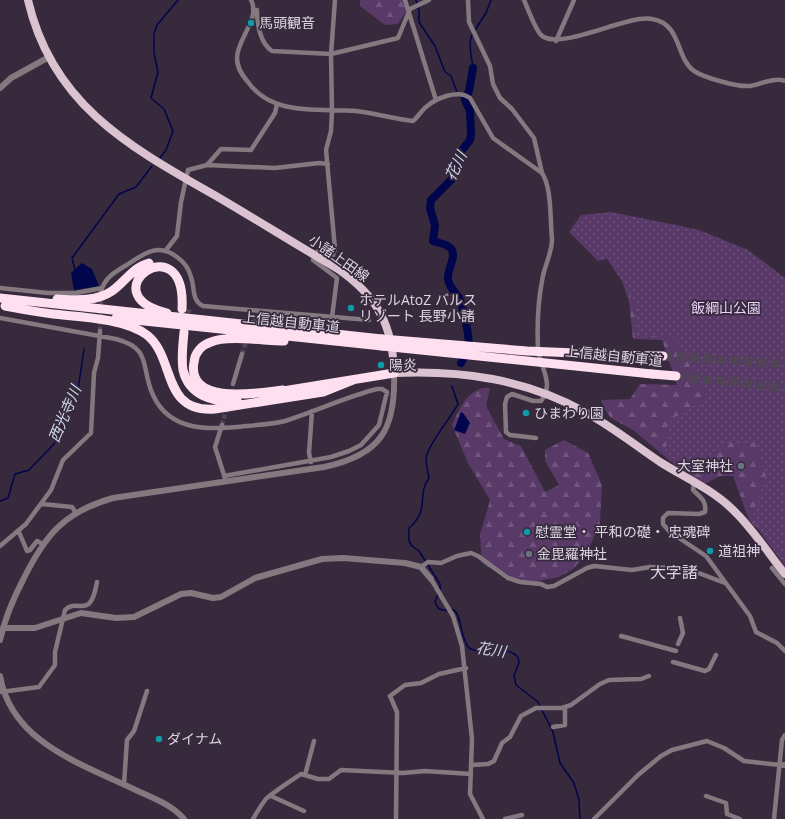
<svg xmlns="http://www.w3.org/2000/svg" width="785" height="819" viewBox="0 0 785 819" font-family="'Open Sans','Noto Sans JP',sans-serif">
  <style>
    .forest { fill: url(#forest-firs) }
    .park { fill: url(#park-dots) }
    .water { fill: #00054c }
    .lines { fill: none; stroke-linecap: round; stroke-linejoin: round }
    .stream { stroke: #00054c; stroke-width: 1.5 }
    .river { stroke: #00054c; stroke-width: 8 }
    .minor-tunnel { stroke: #504456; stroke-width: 4.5; stroke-dasharray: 4.5 2; stroke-linecap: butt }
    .motorway-tunnel { stroke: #504456; stroke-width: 9; stroke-dasharray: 9 4.5; stroke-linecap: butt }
    .minor { stroke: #857980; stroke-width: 4.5 }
    .tertiary { stroke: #857980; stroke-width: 6 }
    .primary { stroke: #dbc2d0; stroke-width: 8 }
    .motorway { stroke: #fddfef; stroke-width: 9 }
    .motorway-bridge { stroke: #fddfef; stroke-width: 9 }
    .culture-dot { fill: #0f9aa8; stroke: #372a3d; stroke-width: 1.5 }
    .worship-dot { fill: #6b7280; stroke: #372a3d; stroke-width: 1.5 }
    .labels { text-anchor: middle; stroke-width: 3.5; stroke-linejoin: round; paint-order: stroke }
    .poi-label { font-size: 14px; fill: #ddd5e2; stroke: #372a3d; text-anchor: start }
    .street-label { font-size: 14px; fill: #ddd5e2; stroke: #372a3d }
    .park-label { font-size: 14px; fill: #ebd0f8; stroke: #372a3d }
    .water-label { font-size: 15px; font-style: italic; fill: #ced8ed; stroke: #372a3d }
    .quarter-label { font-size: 16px; fill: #ddd5e2; stroke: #372a3d }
  </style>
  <defs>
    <pattern id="forest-firs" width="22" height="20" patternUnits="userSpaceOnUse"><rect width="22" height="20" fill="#593968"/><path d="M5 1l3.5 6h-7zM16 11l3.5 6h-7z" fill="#70557d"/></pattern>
    <pattern id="park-dots" width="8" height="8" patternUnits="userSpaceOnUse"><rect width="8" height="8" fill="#593968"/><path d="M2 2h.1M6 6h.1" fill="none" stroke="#70557d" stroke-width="1.8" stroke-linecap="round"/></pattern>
  </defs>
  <rect width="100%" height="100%" fill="#372a3d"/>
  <!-- forest -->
  <path class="forest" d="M360,0H404L406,12L398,24L385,25L360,6Z
    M639,219L677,225L711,235L727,257L785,372L781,553L749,520L733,476H719L705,484L675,465L633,430L611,418L605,410L601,400L630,399L640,384L677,385L662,340L633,339L629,302L618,268Z
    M483,388H490L486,406L504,439L521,446L545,492L559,485L545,461V450L564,440L588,453L602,485L600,523L586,555L573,569L559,577L533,582L509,580L482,563L480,535L490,500L468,463L452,425C459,410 465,393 483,388Z"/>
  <!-- park -->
  <path class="park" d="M611,212L699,230L748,250L785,278V566L752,521L766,476L755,443H725L712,459L682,464L665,453L670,420L708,397L676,338L637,335V310L627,288L607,259L598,261L569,232L581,215Z"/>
  <!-- water -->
  <path class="water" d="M82,263L92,269L99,286L74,290L71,273Z
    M461,412L463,413L470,423L465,434L454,430Z"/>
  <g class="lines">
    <!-- stream -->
    <path class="stream" d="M416,0L419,10V22L435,46L445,72L451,76L457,92
      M475,30L486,13L491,0
      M473,68C472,57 467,43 473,33
      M459,96L465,100
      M160,158L166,150L173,131L164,109L151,98L158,72L154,53V34L157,25L178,0
      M75,270L72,258L119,194L136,187L152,166
      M452,386L458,404C451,417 427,446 426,459C426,465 428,472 429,478C416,496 431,509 409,528V541L412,546L419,551L440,584V589L435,602C438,612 445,611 454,610C463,618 459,636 469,648C485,657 504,643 518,657L519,663L514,675L516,685L538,702L553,732L560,763L574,783L579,800L580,819
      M0,501L8,498L15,474L29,470L54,444L78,390L84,349"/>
    <!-- river -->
    <path class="river" d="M461,363C463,358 467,354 468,349C471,340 463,306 459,298C455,292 449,287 448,279C447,270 456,258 452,250C449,244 438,243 433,241L435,225L430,208L431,200L452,179L456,158L470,140L471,135L470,111L465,100L469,91L473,68"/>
    <!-- minor-tunnel -->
    <path class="minor-tunnel" d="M252,326L257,313
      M100,331L101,295
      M242,354L247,339
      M222,425L227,407"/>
    <!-- motorway-tunnel -->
    <path class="motorway-tunnel" d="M185,326L187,309
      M663,356L785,364
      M676,376L785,388"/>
    <!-- minor -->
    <path class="minor" d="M251,0C261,18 237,39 237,58C237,68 242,75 248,82C273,117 319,108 356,111C375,113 394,119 413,121C418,117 421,111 426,107C436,98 458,89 470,98L493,138L542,173C552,188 550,220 552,239C552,254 544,266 542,281C538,302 537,327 538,349C540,367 555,384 541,401H533L512,394L507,397L505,404L506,432L510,435L536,438
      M405,0L436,100
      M468,0L469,22L490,66L493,84L500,98L512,109L534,138L542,173
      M524,0C528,9 535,29 541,35C559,52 627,14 652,19C682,24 675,57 694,71C705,78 737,87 750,86C761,84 774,77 785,81
      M253,9L257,10C257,24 260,43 272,51L331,54L398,38L410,9
      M410,9L429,0
      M556,41L574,0
      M207,165L221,149L251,150L275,113L277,104
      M166,250L177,236L181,202L188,170L207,165L275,168L319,163L328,164
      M0,288L48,293H76L102,288
      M101,292C104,278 115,272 125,266C144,254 157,242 177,257C184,262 189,269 191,277C195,287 191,300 203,306L369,320
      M332,317L337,278L313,260L317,252L321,251L333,255L335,249L326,150L331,131L332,111L331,54L335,0
      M0,318L116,339C153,349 140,367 153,395C170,433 212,430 246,426C259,425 273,424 285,421C317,411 345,397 377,389H382L387,392L379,425L361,445L349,451L331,457L224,476
      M233,384L242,354
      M222,425L215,447L225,478
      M311,462L309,453L312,411
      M694,482L693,490C700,497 707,501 705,512L699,514L668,513L663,518V524L670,532L706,556L750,616L756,632L777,643L785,651
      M42,504L72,507L76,513
      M19,532L27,551L30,550L37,541L43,544
      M0,546L26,524L51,490L63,460L91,433L94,373L98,358L100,331
      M421,567L428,562L441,563L457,556L471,553L478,556L508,578L520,582L541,584L547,587L554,586L587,568L594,566L632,570L650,567L688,569L725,583
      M772,568L785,584
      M431,579L453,616L462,646L472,739L470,794L483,819
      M621,636L676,651
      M678,644L683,633L680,618
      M673,662L705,671L709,669L716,655
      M0,692L39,687L55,665V652L65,610C78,597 90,622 97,582
      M553,727L565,725V707
      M472,765L488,764L494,761L502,743L510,737L521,716L536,708H562L571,705L600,684L609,680L641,679L649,676
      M305,775L314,741
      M124,784L127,740L134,731L147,691
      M271,796L304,811
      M706,796L726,803L727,814L740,819
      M253,819C256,814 264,800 267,798C278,789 289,782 301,774L318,779H329L341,770L403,773L425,771L471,774
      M396,819L397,712L390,696L405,685L421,683L439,674L466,668
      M505,819L522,815
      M594,819L638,775L661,756L672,750L707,741L724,748L744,761L780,765
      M774,819L782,740L785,735"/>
    <!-- tertiary -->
    <path class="tertiary" d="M0,88L11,78L49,57
      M3,628H35L81,613L116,618L134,617L181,594L191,593L213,598L221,597L255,578L322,559L343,558L405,563L421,567L431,579
      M0,640C5,618 13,599 23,580C45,535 64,512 113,498L324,467C381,455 396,429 394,373
      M0,676C12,745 86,765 140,792C156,799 173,806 184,819
      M780,765H785"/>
    <!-- primary -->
    <path class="primary" d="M28,0C52,105 130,147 216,196C257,220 297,245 338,269C377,296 393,325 394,373C462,370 525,379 585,412C611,426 635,445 660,462C684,477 711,489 731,508C751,526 768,553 785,574"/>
    <!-- motorway -->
    <path class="motorway" d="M0,298L382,339
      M57,299C75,300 96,302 112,291C125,282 133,267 149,263
      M5,306C21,309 36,312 53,314C80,317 124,318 147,335C176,358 161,413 215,409L323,392L353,380
      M167,313C87,293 187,222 182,309
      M116,318L382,346
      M184,332C183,344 181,358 183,370C189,396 214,403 237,400
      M648,356H663
      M652,374L676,376
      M283,390C259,393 186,406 194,362C195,352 202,345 211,342C228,335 265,341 284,341
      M277,392L394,373"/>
    <!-- motorway-bridge -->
    <path class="motorway-bridge" d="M382,339L527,351L648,356
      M382,346L652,374"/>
  </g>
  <!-- markers -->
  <g class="culture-dot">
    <circle cx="251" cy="23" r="4"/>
    <circle cx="351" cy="308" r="4"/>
    <circle cx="381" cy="365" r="4"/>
    <circle cx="526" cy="413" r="4"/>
    <circle cx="527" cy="532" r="4"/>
    <circle cx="710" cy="551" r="4"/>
    <circle cx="159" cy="739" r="4"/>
  </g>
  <g class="worship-dot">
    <circle cx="741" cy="466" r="4"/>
    <circle cx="529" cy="554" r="4"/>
  </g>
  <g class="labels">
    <!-- poi labels -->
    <g class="poi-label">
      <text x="259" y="28">馬頭観音</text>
      <text x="359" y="305">ホテルAtoZ バルス<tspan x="359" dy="16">リゾート 長野小諸</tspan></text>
      <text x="389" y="370">陽炎</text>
      <text x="534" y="418">ひまわり園</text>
      <text x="733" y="471" text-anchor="end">大室神社</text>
      <text x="535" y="537">慰霊堂・ 平和の礎・ 忠魂碑</text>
      <text x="718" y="556">道祖神</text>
      <text x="537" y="559">金毘羅神社</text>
      <text x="167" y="744">ダイナム</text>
    </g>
    <!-- street labels -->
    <g class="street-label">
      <text transform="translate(339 258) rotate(35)" y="5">小諸上田線</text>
      <text transform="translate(291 322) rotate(6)" y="5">上信越自動車道</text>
      <text transform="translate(614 356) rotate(6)" y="5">上信越自動車道</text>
    </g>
    <!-- park labels -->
    <g class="park-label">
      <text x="726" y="313">飯綱山公園</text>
    </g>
    <!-- water labels -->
    <g class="water-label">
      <text transform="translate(456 166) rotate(-64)" y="5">花川</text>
      <text transform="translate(65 414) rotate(-67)" y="5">西光寺川</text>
      <text transform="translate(491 650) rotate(8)" y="5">花川</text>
    </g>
    <!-- quarter labels -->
    <g class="quarter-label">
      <text x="674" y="578">大字諸</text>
    </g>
  </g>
</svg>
